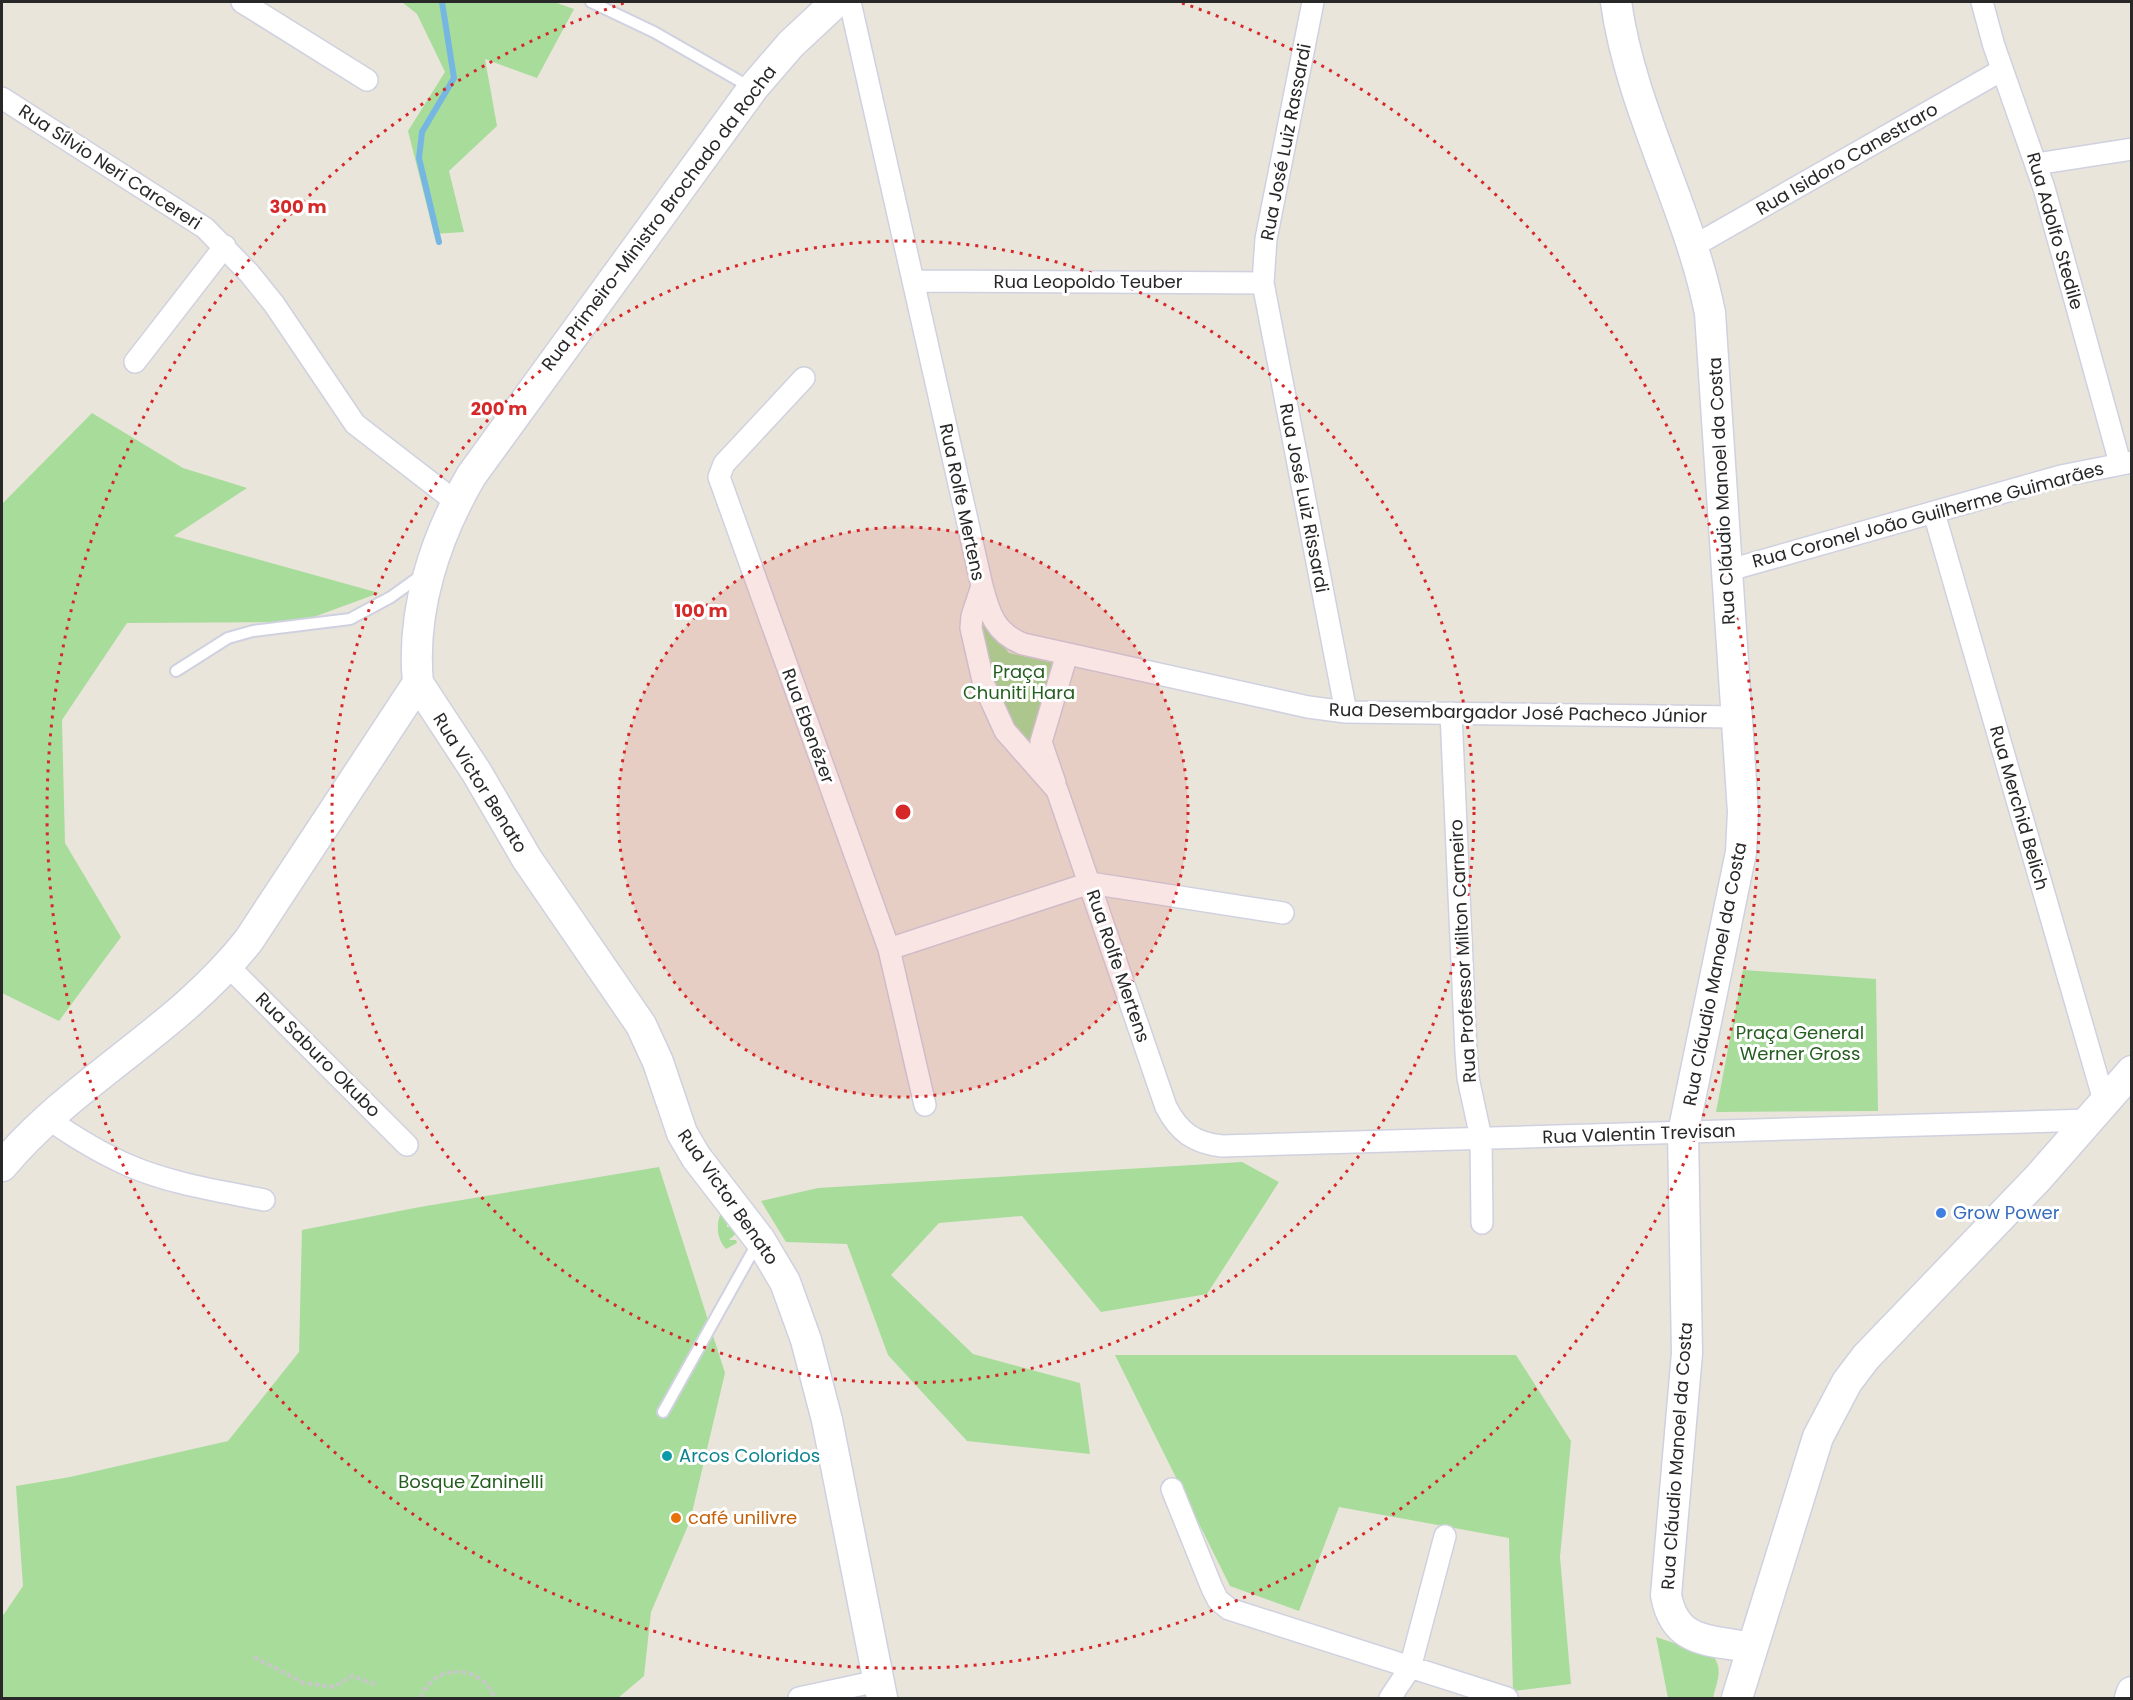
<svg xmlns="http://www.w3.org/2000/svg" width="2133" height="1700" viewBox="0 0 2133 1700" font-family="Poppins,sans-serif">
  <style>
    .green { fill: #a8dc9b }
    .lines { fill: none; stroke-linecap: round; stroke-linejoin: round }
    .stream { stroke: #76b6e3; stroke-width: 6 }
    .lane-casing { stroke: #d0d1e0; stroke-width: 14 }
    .street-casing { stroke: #d0d1e0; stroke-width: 24 }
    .secondary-casing { stroke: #d0d1e0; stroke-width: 33 }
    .path { stroke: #c7c7c7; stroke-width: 4; stroke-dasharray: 4.5 3; stroke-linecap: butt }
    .lane { stroke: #fff; stroke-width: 10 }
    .street { stroke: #fff; stroke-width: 21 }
    .secondary { stroke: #fff; stroke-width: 30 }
    .ring { fill: none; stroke: #d62828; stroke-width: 3; stroke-dasharray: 3 6 }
    .shop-dot { fill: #3f7fe0; stroke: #fff; stroke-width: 2 }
    .culture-dot { fill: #0f9aa8; stroke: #fff; stroke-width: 2 }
    .food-dot { fill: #e8710a; stroke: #fff; stroke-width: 2 }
    .labels { text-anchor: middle; stroke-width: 6; stroke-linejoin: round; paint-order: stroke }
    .street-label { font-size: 18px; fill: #282828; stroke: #fff }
    .park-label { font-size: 18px; fill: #235e1f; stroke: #fff }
    .shop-label { font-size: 18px; fill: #366cbe; stroke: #fff; text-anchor: start }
    .culture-label { font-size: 18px; fill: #0d838f; stroke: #fff; text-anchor: start }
    .food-label { font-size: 18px; fill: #c56008; stroke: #fff; text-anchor: start }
    .centre { fill: #d62828; stroke: #fff; stroke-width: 3 }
    .ring-label { font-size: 18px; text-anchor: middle; font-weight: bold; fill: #d62828; stroke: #fff; stroke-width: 6; stroke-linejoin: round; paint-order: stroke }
  </style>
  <rect width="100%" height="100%" fill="#e9e5db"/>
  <!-- green -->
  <path class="green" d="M402,2H554L574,9L537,78L485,59L497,126L449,171L464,232L434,234L408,131L445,72L417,14Z
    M92,413L183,468L247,488L174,536L379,593L300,622L127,623L62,720L65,843L121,937L59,1021L2,993V504Z
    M983,621L1009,653L1053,663L1032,733L1035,759L993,693L979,629Z
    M1743,970L1876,979L1878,1111L1716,1112Z
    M1242,1162L1279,1182L1207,1294L1101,1312L1022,1216L939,1223L891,1275L973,1354L1080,1383L1090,1454L967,1441L888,1355L847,1244L786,1242L761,1201L818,1188Z
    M659,1167L725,1373L690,1521L651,1612L644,1676L618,1698H2V1617L23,1586L16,1486L70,1477L228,1441L299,1352L302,1230L420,1207Z
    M727,1203V1227H733L740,1230L729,1240H736L737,1243L726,1249C714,1236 716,1216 727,1203Z
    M1115,1355H1516L1571,1441L1560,1557L1571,1684L1513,1691L1509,1538L1339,1507L1299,1611L1230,1586Z
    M1656,1637L1713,1656C1724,1669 1716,1684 1713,1698H1668Z"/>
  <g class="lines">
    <!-- stream -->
    <path class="stream" d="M439,242L419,158L422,132L454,78L442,2"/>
    <!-- lane casing -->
    <g class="lane-casing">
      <path id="lane" d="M591,2L654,32L750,87
        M176,671L228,638L253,631L350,619L391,597L423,574
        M663,1412L758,1242"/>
    </g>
    <!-- street casing -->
    <g class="street-casing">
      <path id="street" d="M242,2L367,80
        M850,2L982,586L972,616L971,628L984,685L1005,731L1057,790L1166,1107C1179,1132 1194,1143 1222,1146L2090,1120
        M1313,2L1266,239L1263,283L1346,712
        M1982,2L1994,46L2044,188L2120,463
        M2,98L205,228L249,273L274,304L355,424L456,502
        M2036,164L2132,149
        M1692,247L2002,70
        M913,281L1263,283
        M135,362L225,246
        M804,378L724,464L719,477L889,949L925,1105
        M1934,513L2105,1104
        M1726,571L2061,476L2132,462
        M982,586C989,613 995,633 1023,644L1308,707L1346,712L1736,717
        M1451,713L1466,1052L1468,1078L1481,1138L1482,1223
        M1055,783L1041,742L1067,654
        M889,949L1090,883L1283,913
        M228,966L407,1145
        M47,1118C74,1137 100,1153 130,1166C172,1184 220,1191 264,1200
        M1172,1489L1212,1588L1218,1600L1229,1609L1507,1698
        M799,1698L878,1681
        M1390,1698L1410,1668L1445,1536"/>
    </g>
    <!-- secondary casing -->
    <g class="secondary-casing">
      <path id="secondary" d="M1616,2C1631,110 1689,207 1710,313L1743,812L1741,852L1683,1133L1687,1353L1666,1595C1675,1645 1710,1639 1752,1648
        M418,683L477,773L527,859L641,1025L658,1062L682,1133L696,1157L760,1240L785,1282L806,1340L827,1420L882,1698
        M2,1166C74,1080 179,1030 249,940L418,683C411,611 435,538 471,476L753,88L791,44L836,2
        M1737,1698L1818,1437L1847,1382L1866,1357L2038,1178L2132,1071
        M2130,1698L2132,1692"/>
    </g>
    <!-- path -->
    <path class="path" d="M254,1657L304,1683L334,1687L352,1676L378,1685
      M421,1698C433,1662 482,1664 495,1698"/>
    <!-- lane -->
    <use href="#lane" class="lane"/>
    <!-- street -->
    <use href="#street" class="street"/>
    <!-- secondary -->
    <use href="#secondary" class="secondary"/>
  </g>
  <!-- distance rings -->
  <circle cx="903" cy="812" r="285" fill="#d62828" fill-opacity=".12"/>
  <g class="ring">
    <circle cx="903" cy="812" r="285"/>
    <circle cx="903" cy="812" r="571"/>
    <path d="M1182 3A856 856 0 1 1 624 3"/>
  </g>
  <!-- markers -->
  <circle class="shop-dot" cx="1941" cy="1213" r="6"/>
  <circle class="culture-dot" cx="667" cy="1456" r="6"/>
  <circle class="food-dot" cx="676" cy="1518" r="6"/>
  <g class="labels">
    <!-- street labels -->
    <g class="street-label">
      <text transform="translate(1286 142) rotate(-79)" y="6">Rua José Luiz Rassardi</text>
      <text transform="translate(1847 159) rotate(-30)" y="6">Rua Isidoro Canestraro</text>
      <text transform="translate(110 167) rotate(33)" y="6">Rua Sílvio Neri Carcereri</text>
      <text transform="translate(659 218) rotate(-53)" y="6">Rua Primeiro-Ministro Brochado da Rocha</text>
      <text transform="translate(2055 231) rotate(74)" y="6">Rua Adolfo Stedile</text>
      <text x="1088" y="288">Rua Leopoldo Teuber</text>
      <text transform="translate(1722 491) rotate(-93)" y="6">Rua Cláudio Manoel da Costa</text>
      <text transform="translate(1304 498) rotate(79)" y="6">Rua José Luiz Rissardi</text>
      <text transform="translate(962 502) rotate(78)" y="6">Rua Rolfe Mertens</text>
      <text transform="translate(1928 515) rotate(-15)" y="6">Rua Coronel João Guilherme Guimarães</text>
      <text transform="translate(1518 713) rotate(1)" y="6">Rua Desembargador José Pacheco Júnior</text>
      <text transform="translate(808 726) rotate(70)" y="6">Rua Ebenézer</text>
      <text transform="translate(480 783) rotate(58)" y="6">Rua Victor Benato</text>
      <text transform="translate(2019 808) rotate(74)" y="6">Rua Merchid Belich</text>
      <text transform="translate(1463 951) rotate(-93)" y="6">Rua Professor Milton Carneiro</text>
      <text transform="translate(1118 966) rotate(71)" y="6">Rua Rolfe Mertens</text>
      <text transform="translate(1715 974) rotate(-79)" y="6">Rua Cláudio Manoel da Costa</text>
      <text transform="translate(318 1055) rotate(45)" y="6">Rua Saburo Okubo</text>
      <text transform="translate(1639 1134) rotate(-2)" y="6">Rua Valentin Trevisan</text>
      <text transform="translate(728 1197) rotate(55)" y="6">Rua Victor Benato</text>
      <text transform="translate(1677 1456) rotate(-86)" y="6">Rua Cláudio Manoel da Costa</text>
    </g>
    <!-- park labels -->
    <g class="park-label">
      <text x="1019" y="678">Praça<tspan x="1019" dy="21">Chuniti Hara</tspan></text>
      <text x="1800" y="1039">Praça General<tspan x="1800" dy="21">Werner Gross</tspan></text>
      <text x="471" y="1488">Bosque Zaninelli</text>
    </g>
    <!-- shop labels -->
    <g class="shop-label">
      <text x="1953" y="1219">Grow Power</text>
    </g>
    <!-- culture labels -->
    <g class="culture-label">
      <text x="679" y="1462">Arcos Coloridos</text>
    </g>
    <!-- food labels -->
    <g class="food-label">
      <text x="688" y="1524">café unilivre</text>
    </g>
  </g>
  <circle cx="903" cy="812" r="9" class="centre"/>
  <g class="ring-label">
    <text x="298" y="213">300 m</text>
    <text x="499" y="415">200 m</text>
    <text x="701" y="617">100 m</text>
  </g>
  <!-- border -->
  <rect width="2133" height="1700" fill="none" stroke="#282828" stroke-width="6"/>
</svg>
